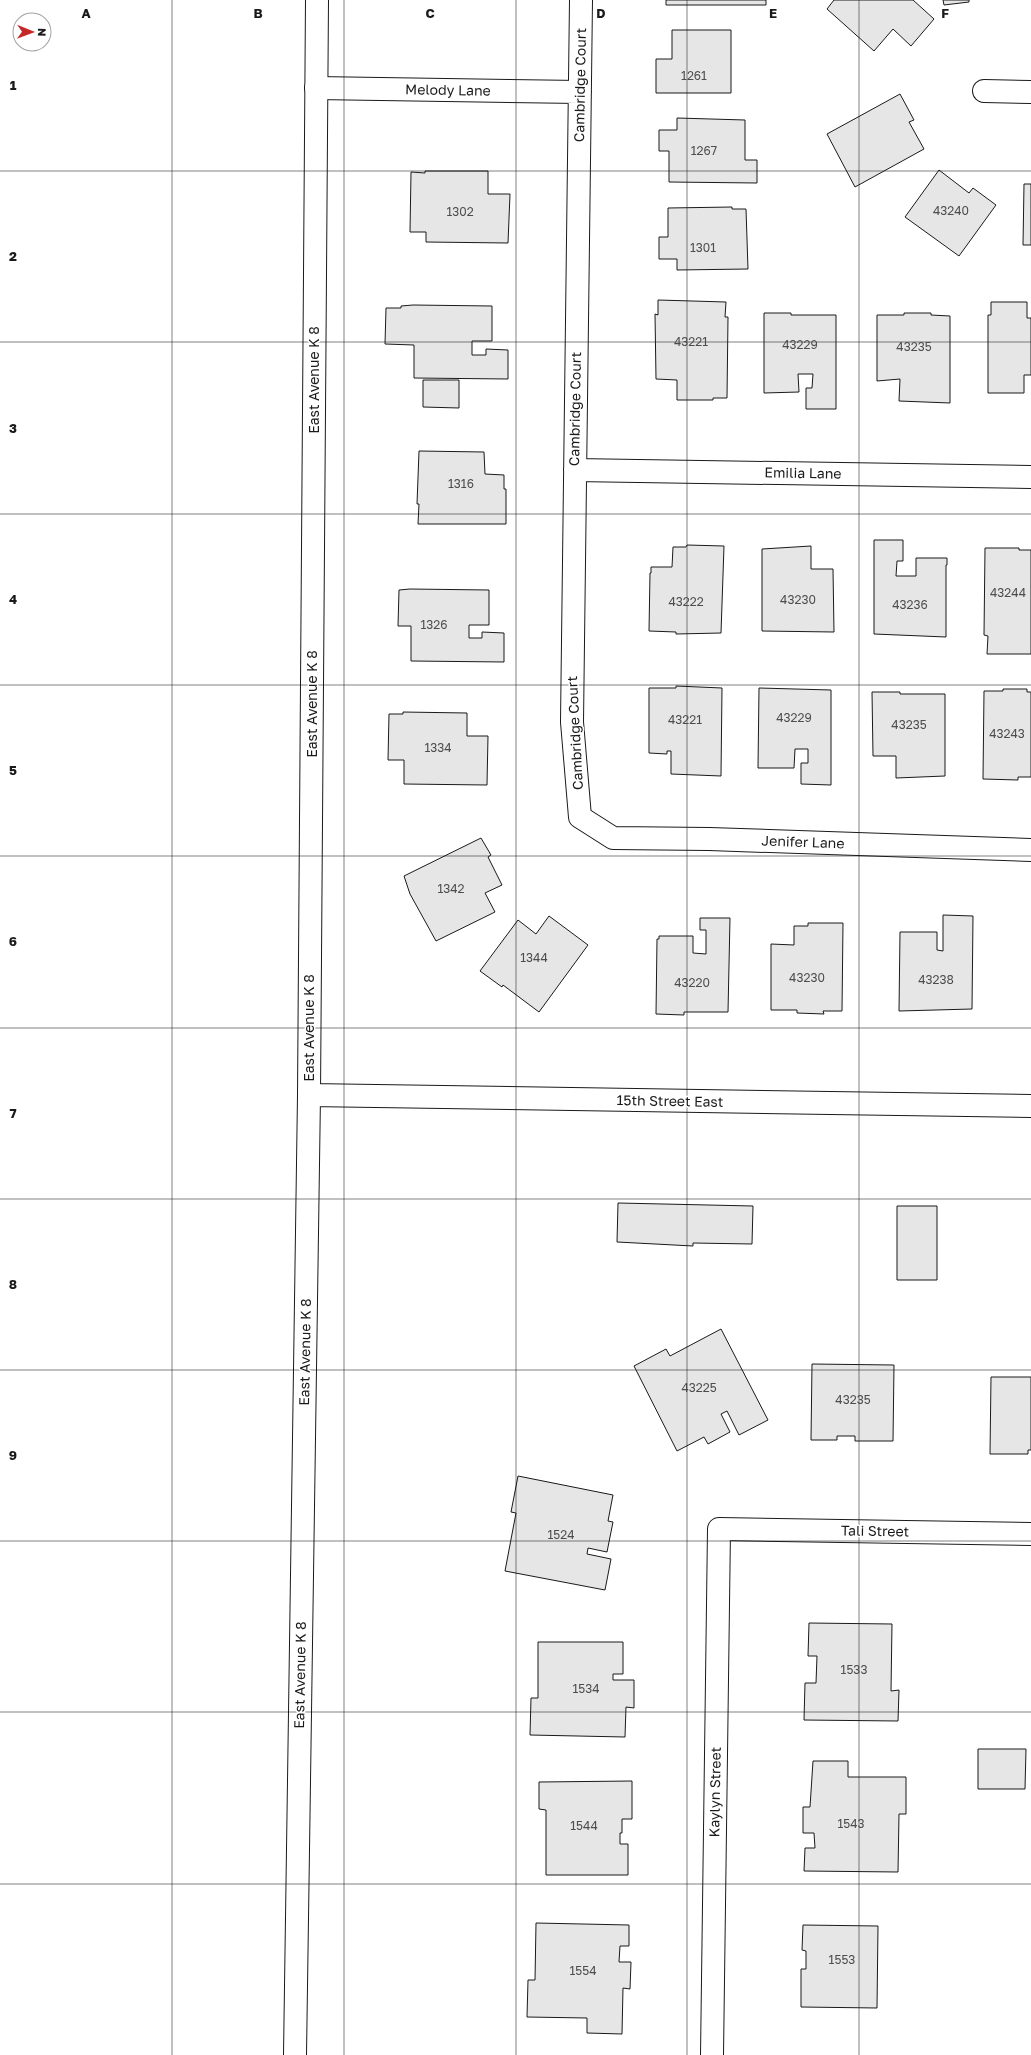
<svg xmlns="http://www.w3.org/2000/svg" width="1031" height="2055" viewBox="0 0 1031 2055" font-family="'Golos Text',sans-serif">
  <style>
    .building { fill: #e6e6e6; stroke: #1a1a1a }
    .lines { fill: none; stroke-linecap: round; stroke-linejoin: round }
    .street-casing { stroke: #1a1a1a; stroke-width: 24 }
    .secondary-casing { stroke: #1a1a1a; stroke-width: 24 }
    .street { stroke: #fff; stroke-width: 22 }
    .secondary { stroke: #fff; stroke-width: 22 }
    .grid { fill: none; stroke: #1a1a1a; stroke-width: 1; stroke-opacity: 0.55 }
    .labels { text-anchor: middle; stroke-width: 3; stroke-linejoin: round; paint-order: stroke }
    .number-label { font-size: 12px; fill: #4d4d4d }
    .street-label { font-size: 14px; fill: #1a1a1a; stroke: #fff }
    .grid-label { font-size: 13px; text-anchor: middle; font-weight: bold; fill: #1a1a1a; stroke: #fff; stroke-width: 3; stroke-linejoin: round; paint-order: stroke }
  </style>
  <rect width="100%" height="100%" fill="#fff"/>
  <!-- building -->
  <path class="building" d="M666,0H766V5H666Z
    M834,0H913L934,19L911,46L893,29L874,51L827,9Z
    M943,0H969V2L944,5Z
    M672,30H731V93H656V59H672Z
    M900,94L914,120L909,122L924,149L855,187L827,134Z
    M677,118L745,120V160H757V183L669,182V151H659V130H677Z
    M939,170L969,193L973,188L996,205L959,256L905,217Z
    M425,171H488V194H510L508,243L426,242V232H410L411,172L425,173Z
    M1024,184H1031V245H1023Z
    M732,207V209H746L748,269L677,270V259H659V237H668V208Z
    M658,300L726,302L725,317H728L727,398H713V400H677V380L656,379L655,314L658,315Z
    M991,302H1027V318H1031V375H1024V393H988V315H991Z
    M413,305L492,306V341H472V355H486V349L508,350V379L414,378V345L385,344L386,308H401V306Z
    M764,313H791V315H836V409H806V388H812L813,374H798L799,392L764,393Z
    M904,313H931V315L950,316V403L899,401L900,379L877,381V315H904Z
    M423,380H459V408L423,407Z
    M419,451L484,452L485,474L504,475V489H506V524H418L419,504H417Z
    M874,540H903V561H897L896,576H916V558H947V565H946V637L874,634Z
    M687,545L724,546L721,633L676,634V632L649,631L650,573H651V567H672L673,547H686Z
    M811,546V569H833L834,632L762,631V549Z
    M985,548H1019V550H1031V654H987L988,636L984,635Z
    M410,589L489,590V625H469V638H482V632L504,633V662L411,661V626H398L399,590Z
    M676,686L722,688L721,776L671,774V751H667V754L649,753V688H676Z
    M759,688L831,690V785L801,784V763H808V749H795L794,768H758Z
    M1003,689H1027V692H1031V777H1018V780L983,779L984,691H1003Z
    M872,692H900V694H945V776L896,778V756H873Z
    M403,712L467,713V736H488L487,785L404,784V760H388L389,714H403Z
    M481,838L491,855L488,857L502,885L485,893L495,912L436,941L410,894L404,876Z
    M943,915L973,916L972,1009L899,1011L900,932H937V950L943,951Z
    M549,916L588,945L539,1012L503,985L502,987L480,971L518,920L536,934Z
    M700,918H730L728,1012H684V1015L656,1014L657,939H659V936H693V953L706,954V930H700Z
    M808,923H843L842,1011H823L824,1014L797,1013V1010H771V944L794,945V926H808Z
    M618,1203L753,1206L752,1244L693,1243V1246L617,1242Z
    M897,1206H937V1280H897Z
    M721,1329L768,1420L739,1435L727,1411L721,1414L730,1432L708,1444L704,1437L677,1451L634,1366L666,1349L670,1356Z
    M812,1364L894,1365L893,1441H855V1436H837V1440H811Z
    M991,1377H1031V1450H1028V1454H990Z
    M518,1476L613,1495L608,1521L613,1522L607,1552L588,1548L587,1554L611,1559L605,1590L505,1571L516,1513L511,1512Z
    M809,1623L892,1624L891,1691L899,1690L898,1721L804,1720L805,1683H816L817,1656H808Z
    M538,1642H623V1674H613V1680H634V1708L626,1707L625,1737L530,1735L531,1698H538Z
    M978,1749H1026L1025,1789H978Z
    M813,1761H848V1777H906V1814H899L898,1872L804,1871L805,1848H815L814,1833H803V1807H810Z
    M632,1781V1819H622V1833H620V1844H628V1875H546V1810L539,1809V1782Z
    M536,1923L629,1925V1946H620L619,1962H631L630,1989L623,1988L622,2034L587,2033V2018L527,2017L528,1980H535Z
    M803,1925L878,1926L877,2008L801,2007V1969H806V1951L802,1950Z"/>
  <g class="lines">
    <!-- street casing -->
    <g class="street-casing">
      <path id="street" d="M581,0L572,722L580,817L613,838L709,839L1031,850
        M316,88L580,92
        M984,91L1031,92
        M575,470L1031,477
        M712,2055L719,1529L1031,1534"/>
    </g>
    <!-- secondary casing -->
    <g class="secondary-casing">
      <path id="secondary" d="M309,1095L1031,1106
        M295,2055L309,1095L317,0"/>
    </g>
    <!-- street -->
    <use href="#street" class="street"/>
    <!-- secondary -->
    <use href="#secondary" class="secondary"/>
  </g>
  <!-- grid -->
  <path class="grid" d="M172,0V2055M344,0V2055M516,0V2055M687,0V2055M859,0V2055M0,171H1031M0,342H1031M0,514H1031M0,685H1031M0,856H1031M0,1028H1031M0,1199H1031M0,1370H1031M0,1541H1031M0,1712H1031M0,1884H1031"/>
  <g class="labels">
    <!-- number labels -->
    <g class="number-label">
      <text x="694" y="80">1261</text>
      <text x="704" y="155">1267</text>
      <text x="951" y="215">43240</text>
      <text x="460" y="216">1302</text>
      <text x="703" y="252">1301</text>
      <text x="691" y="346">43221</text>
      <text x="800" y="349">43229</text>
      <text x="914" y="351">43235</text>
      <text x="461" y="488">1316</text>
      <text x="1008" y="597">43244</text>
      <text x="798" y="604">43230</text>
      <text x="686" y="606">43222</text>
      <text x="910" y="609">43236</text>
      <text x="434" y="629">1326</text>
      <text x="794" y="722">43229</text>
      <text x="685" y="724">43221</text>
      <text x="909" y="729">43235</text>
      <text x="1007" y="738">43243</text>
      <text x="438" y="752">1334</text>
      <text x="451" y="893">1342</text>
      <text x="534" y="962">1344</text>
      <text x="807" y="982">43230</text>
      <text x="936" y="984">43238</text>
      <text x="692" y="987">43220</text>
      <text x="699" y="1392">43225</text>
      <text x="853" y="1404">43235</text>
      <text x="561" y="1539">1524</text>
      <text x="854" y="1674">1533</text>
      <text x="586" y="1693">1534</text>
      <text x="851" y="1828">1543</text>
      <text x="584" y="1830">1544</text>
      <text x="842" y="1964">1553</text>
      <text x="583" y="1975">1554</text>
    </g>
    <!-- street labels -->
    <g class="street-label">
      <text transform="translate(580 85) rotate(-89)" y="5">Cambridge Court</text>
      <text transform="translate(448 90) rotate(1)" y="5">Melody Lane</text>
      <text transform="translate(314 380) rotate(-90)" y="5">East Avenue K 8</text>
      <text transform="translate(575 409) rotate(-89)" y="5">Cambridge Court</text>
      <text transform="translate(803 473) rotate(1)" y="5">Emilia Lane</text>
      <text transform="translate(312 704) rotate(-90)" y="5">East Avenue K 8</text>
      <text transform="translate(575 733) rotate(-93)" y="5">Cambridge Court</text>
      <text transform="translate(803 842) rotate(2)" y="5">Jenifer Lane</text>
      <text transform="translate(309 1028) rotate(-90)" y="5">East Avenue K 8</text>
      <text transform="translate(670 1101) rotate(1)" y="5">15th Street East</text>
      <text transform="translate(305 1352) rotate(-89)" y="5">East Avenue K 8</text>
      <text transform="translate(875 1531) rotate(1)" y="5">Tali Street</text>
      <text transform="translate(300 1675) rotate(-89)" y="5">East Avenue K 8</text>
      <text transform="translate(715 1792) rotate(-89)" y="5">Kaylyn Street</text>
    </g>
  </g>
  <g class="grid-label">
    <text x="86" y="18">A</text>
    <text x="258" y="18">B</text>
    <text x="430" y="18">C</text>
    <text x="601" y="18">D</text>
    <text x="773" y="18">E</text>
    <text x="945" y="18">F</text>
    <text x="13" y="90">1</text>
    <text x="13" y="261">2</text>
    <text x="13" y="433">3</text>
    <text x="13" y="604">4</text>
    <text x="13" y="775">5</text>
    <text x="13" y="946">6</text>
    <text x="13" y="1118">7</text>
    <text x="13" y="1289">8</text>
    <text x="13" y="1460">9</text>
  </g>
  <!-- north arrow -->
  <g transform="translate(32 32) rotate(91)"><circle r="19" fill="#ffffff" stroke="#a3a3a3"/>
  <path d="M0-3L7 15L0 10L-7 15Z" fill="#c62828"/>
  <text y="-6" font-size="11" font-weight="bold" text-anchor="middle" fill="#1a1a1a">N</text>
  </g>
</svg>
